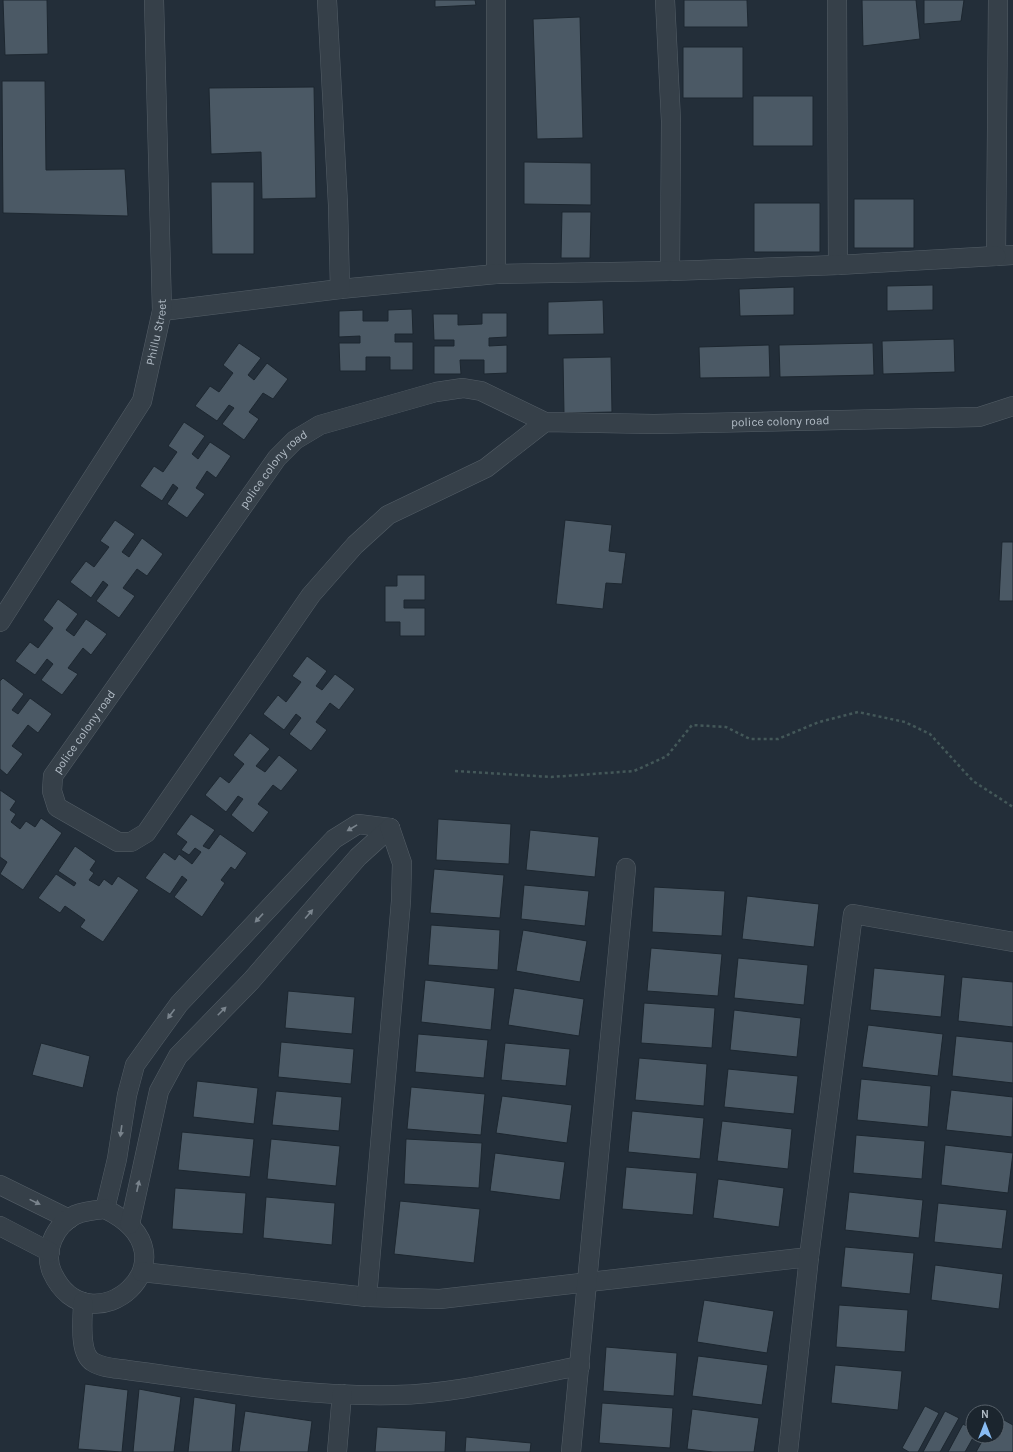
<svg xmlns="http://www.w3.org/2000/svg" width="1013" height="1452" viewBox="0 0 1013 1452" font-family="Karla,sans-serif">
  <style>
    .building { fill: #4b5965; stroke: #1d2730 }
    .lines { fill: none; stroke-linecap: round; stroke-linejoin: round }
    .minor-casing { stroke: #545e67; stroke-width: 20 }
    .path { stroke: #445859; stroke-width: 2.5; stroke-dasharray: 3 3; stroke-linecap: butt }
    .minor { stroke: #364049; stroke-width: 19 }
    .oneway { fill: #7a848d }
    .labels { text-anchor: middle; stroke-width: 3.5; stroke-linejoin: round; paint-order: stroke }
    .street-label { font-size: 12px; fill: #b1bbc5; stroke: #1b252e }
  </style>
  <rect width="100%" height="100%" fill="#232e39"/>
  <!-- building -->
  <path class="building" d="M3,0H47L48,54L5,55Z
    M435,0H475L476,5L435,7Z
    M684,0H747L748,27H684Z
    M862,0H916L920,39L863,46Z
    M924,0H964L961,21L924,24Z
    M580,17L583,138L537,139L533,19Z
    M683,47H743V98H683Z
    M2,81H45L46,170L125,169L128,216L3,213Z
    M314,87L316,198L262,199L261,152L211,154L209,88Z
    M753,96H813V146H753Z
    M524,162L591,163V205L524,204Z
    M211,182H254V254H212Z
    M854,199H914V248H854Z
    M754,203H820V252H754Z
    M562,212H591L590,258H561Z
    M933,285V310L887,311V286Z
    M794,287V315L740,316L739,289Z
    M603,300L604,334L548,335V302Z
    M412,309L413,334H395V342H413V370H390V357H366V371H340L339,343H360V336L339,337V311L363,310V321H388V310Z
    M482,313H507V337L489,338V346L507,345V373L484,374V360H460L461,374H434V346H454V340H434L433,314H458V325L482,324Z
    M954,339L955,372L883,374L882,341Z
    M239,343L261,358L248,375L254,380L267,363L288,379L273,399L263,393L249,412L259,419L244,440L222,424L234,408L229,405L217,421L195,406L210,386L219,392L233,373L223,365Z
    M873,343L874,375L780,377L779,345Z
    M769,345L770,377L700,378L699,347Z
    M611,357L612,412L564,413L563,358Z
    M184,422L205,436L192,454L198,459L210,442L231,456L216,478L207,471L196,488L205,494L187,518L167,504L178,488L173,484L162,501L140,486L154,466L163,472L177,452L168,446Z
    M115,520L135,534L122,552L129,557L142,538L163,554L147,576L137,569L123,588L135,596L119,618L96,601L108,585L103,581L91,598L70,582L86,561L94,567L109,547L100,541Z
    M565,520L612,525L609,551L626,553L622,584L606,583L603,609L556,604Z
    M1002,542H1013V601H999Z
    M397,575H425V600H404V608H425V636H400V622H385V586H397Z
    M58,599L78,614L66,630L74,636L86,619L107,634L91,655L83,648L68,668L78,674L62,695L41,680L53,664L47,659L35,675L15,661L30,642L38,648L53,628L43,620Z
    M307,656L327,671L316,686L322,690L335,674L355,689L339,710L330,703L316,722L327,730L311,751L289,734L301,718L296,714L284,730L263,714L278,695L286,702L301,682L292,676Z
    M3,678L24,694L12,710L18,714L30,698L52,714L38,733L28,725L12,746L23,754L7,775L0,769V681Z
    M250,733L270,749L256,766L265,772L279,755L298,770L281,791L273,785L258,804L269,812L253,833L231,815L243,799L238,796L226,812L205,795L220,776L229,783L244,764L233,755Z
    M0,790L16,801L10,810L16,814L11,822L20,829L26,821L35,827L41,818L62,833L23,890L0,874L7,862L0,857Z
    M191,814L215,830L203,846L209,849L220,834L247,853L235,870L231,867L221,880L225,883L202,917L174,897L187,880L182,876L170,894L145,878L164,852L175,860L179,854L192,864L201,852L195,848L189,855L181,850L187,842L176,834Z
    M438,819L511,824L509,864L436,860Z
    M530,830L599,837L595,877L526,870Z
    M75,846L96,861L90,870L94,873L89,880L99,886L104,879L112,885L118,876L139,890L103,942L80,927L85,920L65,906L60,913L38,898L56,874L74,886L76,883L58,871Z
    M434,869L504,875L500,918L430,913Z
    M524,885L589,891L585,926L521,919Z
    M654,887L725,891L722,936L652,932Z
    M747,896L819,904L814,947L742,939Z
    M431,925L500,930L498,970L428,965Z
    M523,930L587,941L580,982L516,971Z
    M651,948L722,954L718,996L647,991Z
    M738,958L808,965L804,1005L734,998Z
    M874,968L945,975L941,1017L870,1010Z
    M962,977L1013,982V1027L958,1021Z
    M425,980L495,988L491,1030L421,1022Z
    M514,988L584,999L579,1036L508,1025Z
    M288,991L355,997L352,1034L285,1028Z
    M644,1003L715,1008L712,1048L641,1043Z
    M734,1010L801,1018L797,1057L730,1050Z
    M868,1025L943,1034L938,1076L862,1067Z
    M418,1034L488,1040L484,1078L415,1072Z
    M956,1036L1013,1042V1083L952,1076Z
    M281,1042L354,1049L351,1084L278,1077Z
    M41,1043L90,1056L83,1088L32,1075Z
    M505,1043L570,1049L566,1086L501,1080Z
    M639,1058L707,1064L704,1106L635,1100Z
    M728,1069L798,1076L794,1114L724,1107Z
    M861,1079L931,1086L928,1127L857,1120Z
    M197,1081L258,1088L254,1124L193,1117Z
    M411,1087L485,1094L481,1135L407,1129Z
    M951,1090L1013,1097L1012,1137L946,1130Z
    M276,1091L342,1097L339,1131L272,1125Z
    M502,1096L572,1105L567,1143L496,1133Z
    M632,1111L704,1118L700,1159L628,1152Z
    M722,1121L792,1129L788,1169L717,1161Z
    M182,1132L254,1139L250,1177L178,1170Z
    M856,1135L925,1141L922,1179L853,1173Z
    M271,1139L340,1146L336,1186L267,1179Z
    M406,1139L482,1143L479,1188L404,1184Z
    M945,1145L1013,1153L1008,1193L941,1185Z
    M495,1153L565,1162L560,1200L490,1191Z
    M626,1167L697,1173L693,1215L622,1209Z
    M718,1179L784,1188L779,1227L713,1218Z
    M175,1188L246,1193L243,1234L172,1229Z
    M849,1192L923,1200L919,1238L845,1230Z
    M266,1197L335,1203L332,1245L263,1238Z
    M400,1201L480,1209L474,1263L394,1254Z
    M938,1203L1007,1210L1002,1249L934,1242Z
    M845,1247L914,1253L910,1294L841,1287Z
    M935,1265L1003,1274L999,1309L931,1300Z
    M704,1300L774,1311L767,1353L697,1342Z
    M839,1305L908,1310L905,1352L836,1347Z
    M606,1347L677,1353L674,1396L603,1391Z
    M698,1356L768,1365L762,1405L692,1396Z
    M835,1365L902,1371L898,1410L831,1403Z
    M85,1384L128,1390L122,1452L78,1449Z
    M139,1389L181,1397L174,1452H133Z
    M194,1397L236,1404L232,1452H188Z
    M602,1403L673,1408L670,1448L599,1443Z
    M925,1406L939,1413L918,1452H909L902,1448Z
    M692,1409L759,1418L754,1452H713L687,1449Z
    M245,1411L312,1421L308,1452H239Z
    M945,1411L959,1418L940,1452H923Z
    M997,1416L1013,1425V1452H976L985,1436H997Z
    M963,1424L973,1430L974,1436L965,1452H948Z
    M377,1427L446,1431L445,1452H375Z
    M466,1437L531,1443L530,1452H465Z"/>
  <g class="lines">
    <!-- minor casing -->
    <g class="minor-casing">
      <g id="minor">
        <path d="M496,0V274"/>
        <path d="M665,0L671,121L670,271"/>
        <path d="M837,0L838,265"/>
        <path d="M998,0L996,256L1013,255"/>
        <path d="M340,289L496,274L670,271L838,265L996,256"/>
        <path d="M162,311L340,289L338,205L327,0"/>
        <path id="s1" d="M545,422L486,468L388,515L355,545L311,595L146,833L131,842H118L57,807L52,791L53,776L277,458L295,440L320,425L436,392L463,388L481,391L545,422L654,424L979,417L1013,406"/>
        <path id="s2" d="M0,622L142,401L162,311L154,0"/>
        <path d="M0,1185L69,1219"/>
        <path d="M105,1209L117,1159L127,1095L135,1065L179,1004L334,839L358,824L390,828"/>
        <path d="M105,1209C204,1257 89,1354 52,1272C43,1251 55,1225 75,1215C84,1211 95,1210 105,1209Z"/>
        <path d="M130,1224L159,1091L178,1056L251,981L358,857L390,828"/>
        <path d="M0,1226L50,1252"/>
        <path d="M142,1272L367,1297L440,1299L809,1257"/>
        <path d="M367,1297L401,901L402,863L390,828"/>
        <path d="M83,1302C83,1318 78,1353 93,1362C101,1367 111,1368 120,1369C211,1381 303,1397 395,1395C455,1394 520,1377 580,1366"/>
        <path d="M337,1452L342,1394"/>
        <path d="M571,1452L626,868"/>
        <path d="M788,1452L809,1257L853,914L1013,942"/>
      </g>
    </g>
    <!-- path -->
    <path class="path" d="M455,771L551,777L634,771L667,756L692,725L726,727L750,739H778L819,722L858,712L905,722L930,734L973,781L1013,807"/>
    <!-- minor -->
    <use href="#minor" class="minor"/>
  </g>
  <!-- one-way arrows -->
  <defs><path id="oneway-solid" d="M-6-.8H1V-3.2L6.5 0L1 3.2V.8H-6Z"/></defs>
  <g class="oneway">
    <use href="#oneway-solid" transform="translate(352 828) rotate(149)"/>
    <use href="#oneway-solid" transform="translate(309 914) rotate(-49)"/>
    <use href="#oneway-solid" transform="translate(259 918) rotate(133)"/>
    <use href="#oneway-solid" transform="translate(222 1011) rotate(-45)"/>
    <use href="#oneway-solid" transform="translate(171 1014) rotate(127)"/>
    <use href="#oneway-solid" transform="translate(121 1131) rotate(98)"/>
    <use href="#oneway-solid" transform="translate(138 1186) rotate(-78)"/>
    <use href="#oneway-solid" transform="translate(35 1202) rotate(26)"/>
  </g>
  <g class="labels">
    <!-- street labels -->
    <g class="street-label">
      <text dy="4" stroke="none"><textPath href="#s2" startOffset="333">Phillu Street</textPath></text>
      <text dy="4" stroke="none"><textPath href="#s1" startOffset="1633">police colony road</textPath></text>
      <text dy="4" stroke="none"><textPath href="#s1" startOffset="1095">police colony road</textPath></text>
      <text dy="4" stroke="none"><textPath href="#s1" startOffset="771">police colony road</textPath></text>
    </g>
  </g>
  <!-- north arrow -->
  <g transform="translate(985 1424)"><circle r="19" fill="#1b252e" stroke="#57616a"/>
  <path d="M0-3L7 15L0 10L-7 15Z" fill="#89bcf3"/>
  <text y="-6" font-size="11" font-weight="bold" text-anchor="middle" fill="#b1bbc5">N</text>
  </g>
</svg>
